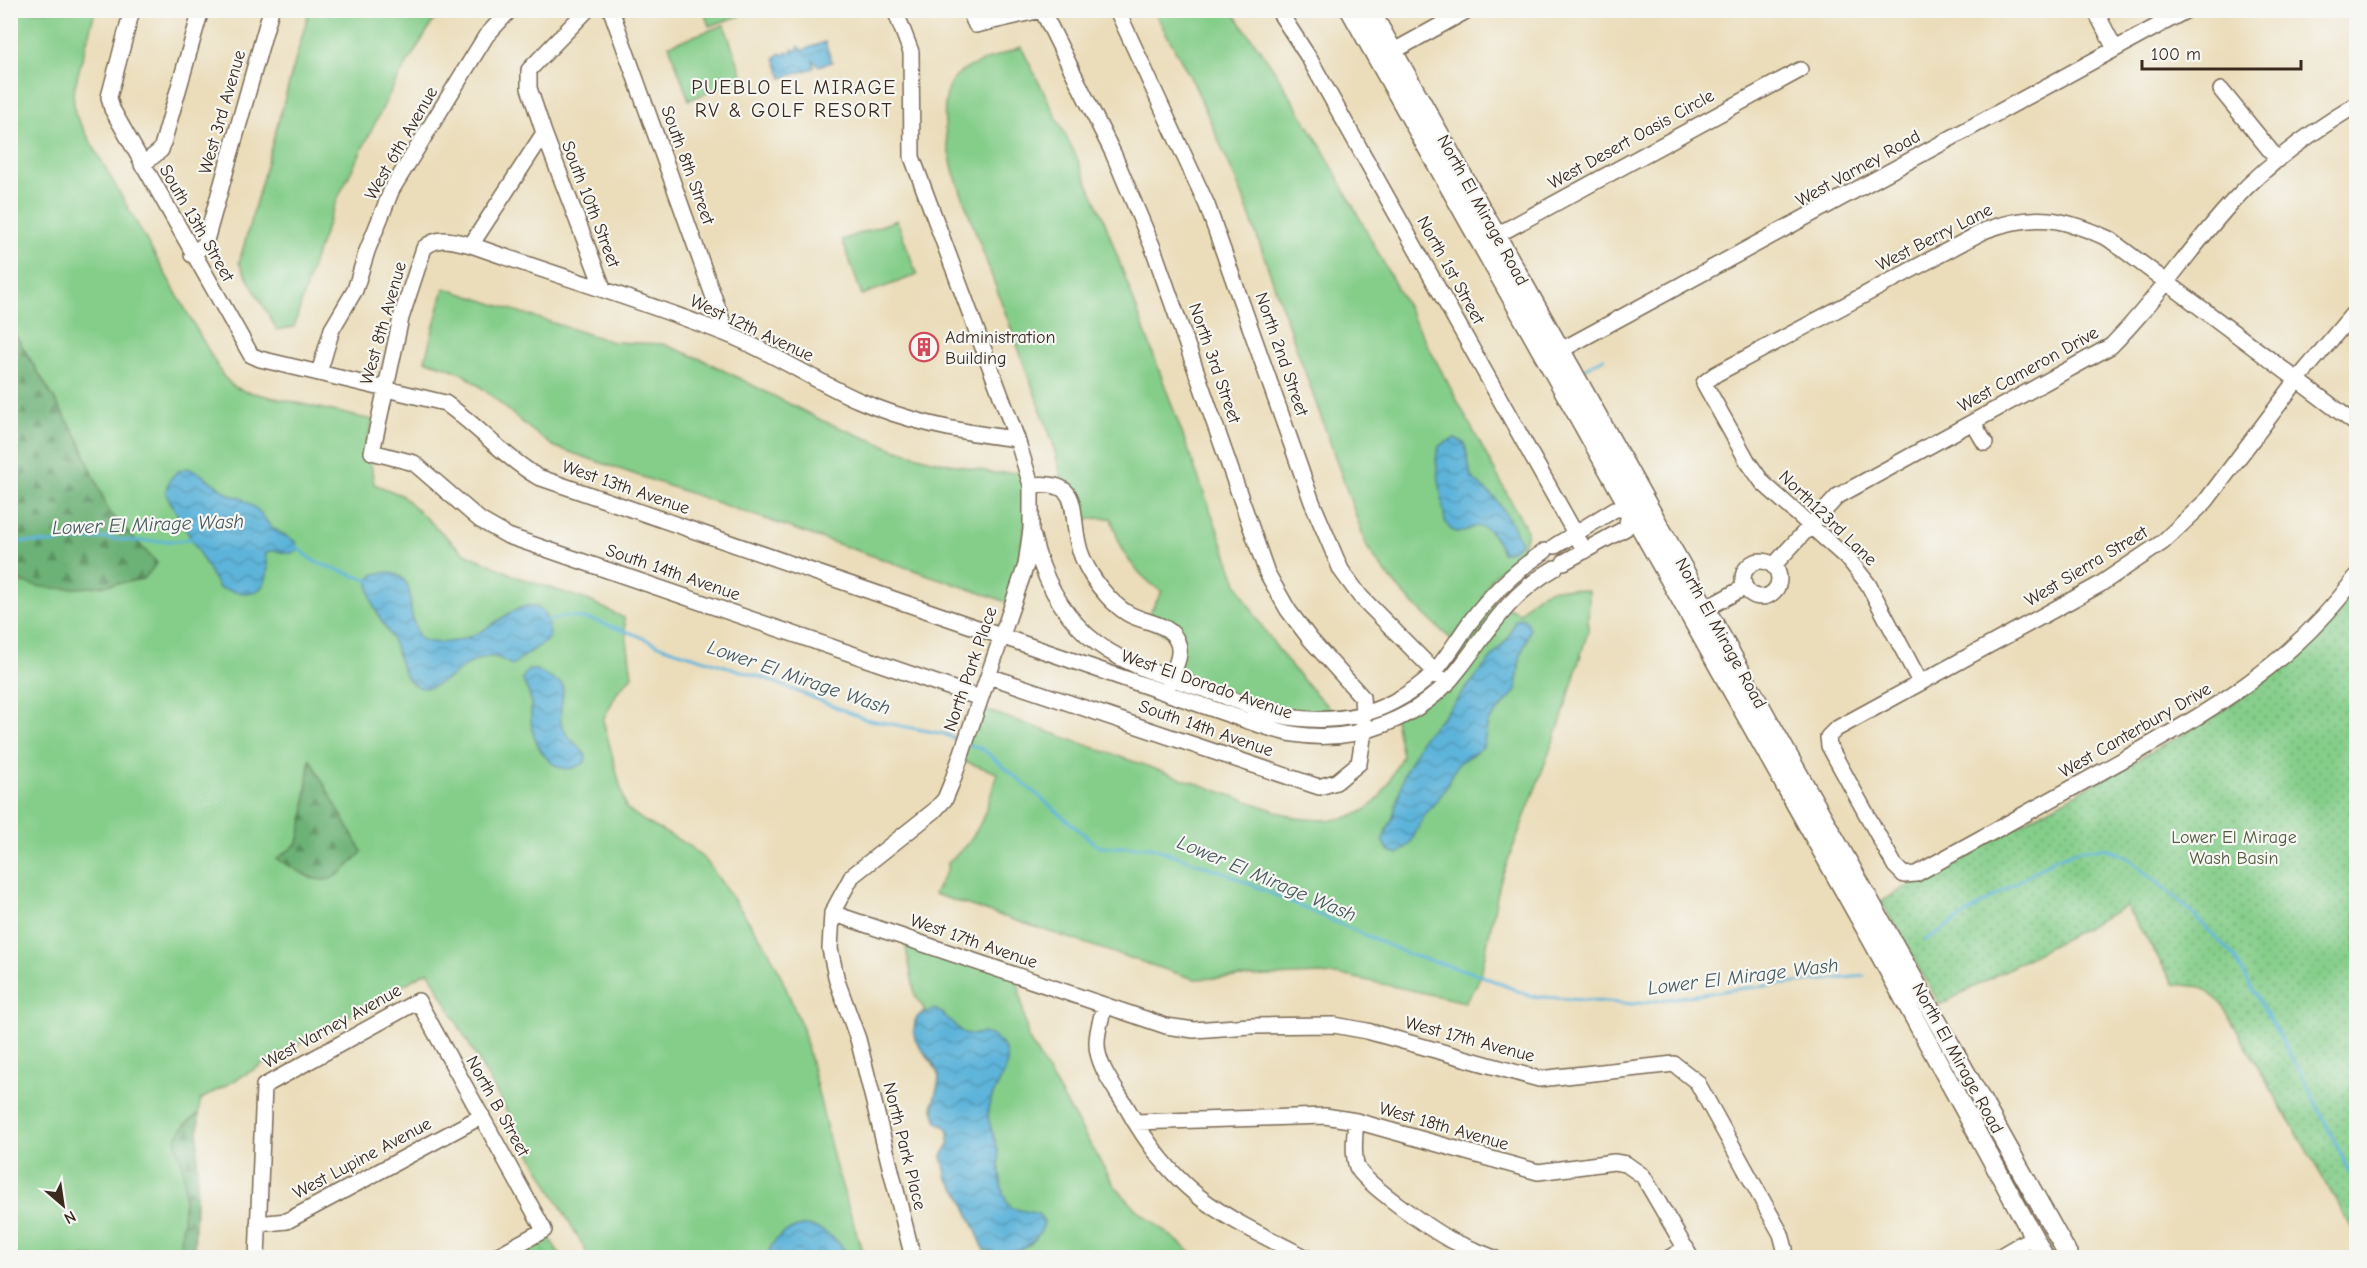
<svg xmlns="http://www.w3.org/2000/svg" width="2367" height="1268" viewBox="0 0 2367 1268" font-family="'Comic Neue',sans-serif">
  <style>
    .grass { fill: #85ce8a; stroke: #607c54; stroke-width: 1.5; fill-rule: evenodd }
    .forest { fill: url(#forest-firs); stroke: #546e4a; stroke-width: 1.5 }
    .park { fill: url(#park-dots); stroke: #607c54; stroke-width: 1.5 }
    .water { fill: url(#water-waves); stroke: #4c6f7c; stroke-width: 1.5 }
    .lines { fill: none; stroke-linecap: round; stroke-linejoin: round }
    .stream { stroke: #5db4da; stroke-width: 3 }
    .minor-casing { stroke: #796955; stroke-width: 18 }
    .major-casing { stroke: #796955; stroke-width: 21 }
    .minor { stroke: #fff; stroke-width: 15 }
    .major { stroke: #fff; stroke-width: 18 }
    .labels { text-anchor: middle; stroke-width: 4.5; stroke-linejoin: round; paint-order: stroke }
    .street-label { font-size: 18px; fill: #3b2a1e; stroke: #f6f6f2 }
    .poi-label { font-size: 18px; fill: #3b2a1e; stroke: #f6f6f2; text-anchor: start }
    .park-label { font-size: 18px; fill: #515b3e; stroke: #f6f6f2 }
    .neighbourhood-label { font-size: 20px; letter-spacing: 1.5px; fill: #3b2a1e; stroke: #f6f6f2 }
    .water-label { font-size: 20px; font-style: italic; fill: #475a60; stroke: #f6f6f2 }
  </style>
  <defs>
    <pattern id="forest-firs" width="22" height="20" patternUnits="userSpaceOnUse" patternTransform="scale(1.5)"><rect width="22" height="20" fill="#6cb176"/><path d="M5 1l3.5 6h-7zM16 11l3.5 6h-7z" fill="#5a9060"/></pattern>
    <pattern id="park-dots" width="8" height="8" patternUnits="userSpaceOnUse" patternTransform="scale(1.5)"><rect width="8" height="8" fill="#85ce8a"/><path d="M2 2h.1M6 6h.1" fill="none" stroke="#6ea770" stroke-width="1.8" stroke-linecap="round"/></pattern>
    <pattern id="water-waves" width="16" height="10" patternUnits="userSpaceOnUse" patternTransform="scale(1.5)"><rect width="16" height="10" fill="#5db4da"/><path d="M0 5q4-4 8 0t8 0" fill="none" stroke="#4e93b0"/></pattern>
  </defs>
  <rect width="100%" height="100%" fill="#f6f6f2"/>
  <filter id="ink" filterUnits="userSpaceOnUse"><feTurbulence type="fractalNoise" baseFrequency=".0167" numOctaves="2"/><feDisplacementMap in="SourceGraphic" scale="12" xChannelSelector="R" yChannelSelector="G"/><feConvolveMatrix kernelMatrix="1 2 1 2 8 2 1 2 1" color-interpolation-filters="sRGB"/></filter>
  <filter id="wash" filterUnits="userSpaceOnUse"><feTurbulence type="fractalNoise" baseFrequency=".008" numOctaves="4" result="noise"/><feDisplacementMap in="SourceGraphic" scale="24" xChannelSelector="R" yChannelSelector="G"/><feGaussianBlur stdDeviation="1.35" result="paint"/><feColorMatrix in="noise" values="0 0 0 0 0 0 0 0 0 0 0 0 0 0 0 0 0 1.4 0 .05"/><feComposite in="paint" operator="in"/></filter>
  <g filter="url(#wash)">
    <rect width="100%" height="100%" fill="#ebddba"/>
    <!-- grass -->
    <path class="grass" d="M11,11H95L73,93L75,114L223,376L233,386L244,391L373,420L365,448L370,457L374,484L401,495L463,552L520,578L590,601L624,618L632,676L618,691L603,720L626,808L644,821L690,846L708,863L766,946L778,969L803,1029L835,1164L864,1257H589L428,971L200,1100L199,1113C191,1120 181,1127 177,1137C174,1148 180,1154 182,1164C188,1195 182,1227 179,1257H11L10,575L22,584L157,563L109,512L78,438L11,328ZM310,760L312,879L278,859C283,854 292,850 296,844C308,830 304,780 310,760Z
      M309,11H443L434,20L395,83L336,202L313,263L294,327L277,330L239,263Z
      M704,11H738L740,16L709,26Z
      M1154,11H1232L1271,65L1321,146L1527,531L1523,549L1492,578L1482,598L1520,613C1544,584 1553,587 1589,591L1588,631L1561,721L1500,882L1482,969L1477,984L1465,1002L1346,976L1320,974L1194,979L934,894L948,868V862C981,836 986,812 997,773L961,760L977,707L1296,818C1322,821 1356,823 1376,801C1387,789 1394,770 1402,756L1392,703L1457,644C1423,615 1392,585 1367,547L1243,197L1195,86Z
      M724,25L744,79L689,100L669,45Z
      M1021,47L1075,154L1103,217L1237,583C1265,638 1296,675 1339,718H1295L1171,677L1179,645L1145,621L1162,592C1131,570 1121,553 1111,518L1075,519L1064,489L1053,443L954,173C947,147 934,90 961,72C978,61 1002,55 1021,47Z
      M897,220L917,275L862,295L842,240Z
      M444,288L613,342L663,344L703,360L823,421L894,449L932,460L994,473L1027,472L1031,485L1013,604L555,447C521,426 497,396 464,375C453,368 438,365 425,360Z
      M904,937L1017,976L1028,1038L1114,1185L1136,1209L1198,1257H985L984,1249L961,1196L947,1178L942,1156L949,1144L948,1130L944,1125L937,1122L932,1107L940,1078L938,1072L915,1039V1021L925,1010L915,995Z"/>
    <!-- forest -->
    <path class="forest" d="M11,328L78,438L109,512L157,563L144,579C106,585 42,599 11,575Z
      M310,759L362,852C325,893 322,884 277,859L298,843L304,816Z
      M199,1113L194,1257H179C182,1227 188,1195 182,1164C180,1154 174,1148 177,1137C181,1127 191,1120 199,1113Z"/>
    <!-- park -->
    <path class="park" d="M2356,591V1235L2221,1003L2202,987L2174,984L2126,906L1940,1005L1881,901L2209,720C2265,683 2313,642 2356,591Z
      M544,1230L562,1257L497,1258Z"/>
    <!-- water -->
    <path class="water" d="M825,42L832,62L819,66L813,60L814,68L782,78L775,58L780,53L784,55L787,51L792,53V49L796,51L799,46L803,50Z
      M1455,438L1465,444L1471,477L1495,498L1513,525L1521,543L1512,551L1502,553C1498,540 1488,521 1471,528C1466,530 1464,532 1458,533L1450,529L1445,521L1436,459L1439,446Z
      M187,468L196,471L232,496L240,497L259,511L271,527L296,542L298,550C287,559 277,546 265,553C270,568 269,591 249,593C240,594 228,590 219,588L166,494C166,481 175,470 187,468Z
      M389,572C412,578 409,591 411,610C412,620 416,630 420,639C438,646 460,642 478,633C503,621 543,577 550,635L546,641L512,665C506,663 501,658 495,657C464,652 434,707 410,681C399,669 399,653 392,639C382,621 367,601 369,580L375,574Z
      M1522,617L1526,620L1530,629L1520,658L1516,691L1488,722L1483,747L1458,764L1444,791L1424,816L1410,844L1398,854L1389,851L1382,841L1393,817L1404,774L1423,737L1445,714L1508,638L1515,620Z
      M528,670H536L562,684C566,696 558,708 561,722C563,736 579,744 586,756L585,762C561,780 541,758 533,733C529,721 533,708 530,696C528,690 524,684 522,679Z
      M934,1009L942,1013L964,1034C975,1037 983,1029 994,1037C1026,1062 990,1085 988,1111C987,1125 996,1137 998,1151C1001,1171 998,1191 1011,1208L1039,1214L1044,1222C1038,1247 1007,1261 984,1249L961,1196L947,1178L942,1156L949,1144L948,1130L944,1125L937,1122C928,1098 943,1085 938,1073C930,1051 904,1043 918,1016Z
      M802,1226C822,1226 840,1240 849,1257H767C772,1238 784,1230 802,1226Z"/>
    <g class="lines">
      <!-- stream -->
      <path class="stream" d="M1586,368L1604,358
        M10,541L49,543L104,538L132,541H177L195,538
        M296,546L315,562L370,581
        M543,622L566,616L593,620L634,634L663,647L767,679L865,719L944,734L961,741
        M970,745L984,750L1099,847H1151L1225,873L1410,955L1475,973L1530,996L1633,1004L1737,989L1864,976
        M1925,940L2053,860L2080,850L2104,848L2126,856L2182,903L2233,955L2302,1075L2356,1185"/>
    </g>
  </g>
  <g filter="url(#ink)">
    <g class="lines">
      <!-- minor casing -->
      <g class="minor-casing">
        <path id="minor" d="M132,10L109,97L112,109L251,355L260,359L445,403C478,426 503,456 538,477L1245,720C1261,725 1277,731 1293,734C1354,745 1422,718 1459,669C1491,628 1508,595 1555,568
          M587,10L529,70V88L544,133L471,245C453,241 439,235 424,248L401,318L372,452L414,463L480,520L508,536L980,698
          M611,10L727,334
          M895,10L911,52L912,157L1017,439L1031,485V529L1026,565L952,782L945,799L934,811L852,876L832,913L830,949L837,981L858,1039L913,1258
          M969,10L976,25L1041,10
          M1117,10L1207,205L1312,502L1341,570L1360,596L1447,684
          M1278,10L1309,58L1585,551
          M2095,10L2115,49
          M1383,57L1468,10
          M2221,90L2278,160
          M544,133L603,288
          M142,165L161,150L201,10
          M1486,241L1800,70
          M471,245C555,275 641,300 724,333C771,351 813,380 858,400C908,422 963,433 1017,439
          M192,255L205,244L271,10
          M2356,310L2298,379L2206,501L2163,542L2099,585L1836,729L1828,737L1829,746L1895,866L1904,875L1916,874C1978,840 2041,805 2103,771C2201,716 2288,670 2356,577
          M1552,355L2187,10
          M319,373L332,329L355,290L367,251L392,189L486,36L510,10
          M1973,423L1985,443
          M1031,485C1081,480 1070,506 1078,543C1080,555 1086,566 1092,576C1100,589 1114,605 1127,613C1143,623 1169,622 1177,641C1184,655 1172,671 1169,685
          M1033,537C1042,575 1058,608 1087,635C1122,667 1175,679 1218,694C1243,703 1270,715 1296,718C1330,722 1363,718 1393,702C1437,679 1443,660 1470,622C1491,594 1516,570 1545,551
          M1555,546L1615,509H1630L1639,504
          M1743 579a18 18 0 1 1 36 0a18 18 0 1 1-36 0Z
          M1564,562L1626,528L1630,509
          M1773,566L1838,496L2111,346C2156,301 2191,246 2234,200C2269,162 2313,131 2356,105
          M1698,613L1745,587
          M989,676L1319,787L1336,782L1359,763L1364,732L1362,697L1310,639L1288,610L1267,573L1153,248L1113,153L1042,10
          M1920,682L1868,584L1850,561L1763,483L1748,462L1704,383L1716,374L1986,230C2034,212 2064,218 2109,239L2356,424
          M832,913L1166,1026L1194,1030L1250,1026L1334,1025L1367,1031L1539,1079L1674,1064L1697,1082L1781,1234L1785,1249L1783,1258
          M1104,1006C1102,1017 1097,1030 1097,1042C1096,1065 1116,1089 1127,1108C1177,1197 1220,1214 1307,1258
          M1356,1121C1355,1135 1352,1153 1357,1167C1363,1182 1434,1232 1451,1240C1465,1247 1480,1252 1494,1258
          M1135,1122L1325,1116L1356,1121L1538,1172L1614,1162L1626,1164L1643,1176L1691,1258
          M258,1224L287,1221L482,1116
          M257,1258L264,1086L418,1001L544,1230L493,1258
          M1669,1258L1686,1248
          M1997,1258L2033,1237"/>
      </g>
      <!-- major casing -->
      <g class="major-casing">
        <path id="major" d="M1350,10L1873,942L2045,1258
          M1370,10L2070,1258"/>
      </g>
      <!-- minor -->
      <use href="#minor" class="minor"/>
      <!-- major -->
      <use href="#major" class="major"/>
    </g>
  </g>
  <!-- icons -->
  <defs>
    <g id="building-ring" transform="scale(1.5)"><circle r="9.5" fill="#f6f6f2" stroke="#d1495b" stroke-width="1.5"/><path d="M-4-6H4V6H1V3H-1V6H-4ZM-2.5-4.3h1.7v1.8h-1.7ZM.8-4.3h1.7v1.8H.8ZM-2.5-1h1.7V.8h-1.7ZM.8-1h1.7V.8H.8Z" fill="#d1495b"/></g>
  </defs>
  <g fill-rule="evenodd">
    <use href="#building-ring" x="924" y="347"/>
  </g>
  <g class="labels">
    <!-- street labels -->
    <g class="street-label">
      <text transform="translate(222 112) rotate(-74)" y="6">West 3rd Avenue</text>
      <text transform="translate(1631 139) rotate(-29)" y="6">West Desert Oasis Circle</text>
      <text transform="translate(401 143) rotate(-60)" y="6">West 6th Avenue</text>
      <text transform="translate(688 165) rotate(70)" y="6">South 8th Street</text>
      <text transform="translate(1858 168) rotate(-29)" y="6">West Varney Road</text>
      <text transform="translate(591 204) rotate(69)" y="6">South 10th Street</text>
      <text transform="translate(1483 210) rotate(61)" y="6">North El Mirage Road</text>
      <text transform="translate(197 223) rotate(60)" y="6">South 13th Street</text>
      <text transform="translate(1934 237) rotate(-27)" y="6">West Berry Lane</text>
      <text transform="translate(1451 270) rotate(61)" y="6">North 1st Street</text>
      <text transform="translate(383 323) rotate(-74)" y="6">West 8th Avenue</text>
      <text transform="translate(752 328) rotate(25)" y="6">West 12th Avenue</text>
      <text transform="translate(1282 354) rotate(71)" y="6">North 2nd Street</text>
      <text transform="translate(1215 363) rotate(71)" y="6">North 3rd Street</text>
      <text transform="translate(2028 369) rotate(-29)" y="6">West Cameron Drive</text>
      <text transform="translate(626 487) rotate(19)" y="6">West 13th Avenue</text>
      <text transform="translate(1828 518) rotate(44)" y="6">North123rd Lane</text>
      <text transform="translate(2086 566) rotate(-31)" y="6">West Sierra Street</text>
      <text transform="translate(673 572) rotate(19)" y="6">South 14th Avenue</text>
      <text transform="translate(1721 633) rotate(61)" y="6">North El Mirage Road</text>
      <text transform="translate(970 669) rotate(-71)" y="6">North Park Place</text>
      <text transform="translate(1207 684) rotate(19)" y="6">West El Dorado Avenue</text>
      <text transform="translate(1206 728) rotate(19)" y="6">South 14th Avenue</text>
      <text transform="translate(2135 730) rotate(-30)" y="6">West Canterbury Drive</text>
      <text transform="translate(974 941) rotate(19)" y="6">West 17th Avenue</text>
      <text transform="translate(332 1026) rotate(-29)" y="6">West Varney Avenue</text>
      <text transform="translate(1470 1039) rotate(15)" y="6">West 17th Avenue</text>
      <text transform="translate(1958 1058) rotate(61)" y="6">North El Mirage Road</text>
      <text transform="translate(498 1106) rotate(61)" y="6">North B Street</text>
      <text transform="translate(1444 1126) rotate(16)" y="6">West 18th Avenue</text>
      <text transform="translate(905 1146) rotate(76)" y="6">North Park Place</text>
      <text transform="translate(362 1158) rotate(-28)" y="6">West Lupine Avenue</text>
    </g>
    <!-- poi labels -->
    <g class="poi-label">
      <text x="945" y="343">Administration<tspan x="945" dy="21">Building</tspan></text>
    </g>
    <!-- park labels -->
    <g class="park-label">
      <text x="2234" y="843">Lower El Mirage<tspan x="2234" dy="21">Wash Basin</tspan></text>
    </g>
    <!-- neighbourhood labels -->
    <g class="neighbourhood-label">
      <text x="794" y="94">PUEBLO EL MIRAGE<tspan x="794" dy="23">RV &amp; GOLF RESORT</tspan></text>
    </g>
    <!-- water labels -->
    <g class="water-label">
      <text transform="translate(148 524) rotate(-2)" y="7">Lower El Mirage Wash</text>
      <text transform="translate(799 677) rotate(19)" y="7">Lower El Mirage Wash</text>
      <text transform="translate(1267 878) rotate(23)" y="7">Lower El Mirage Wash</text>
      <text transform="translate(1743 976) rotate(-7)" y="7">Lower El Mirage Wash</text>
    </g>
  </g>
  <!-- margin -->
  <rect width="2367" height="1268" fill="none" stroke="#f6f6f2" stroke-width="36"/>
  <!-- north arrow -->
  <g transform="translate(63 1205) rotate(151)" stroke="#f6f6f2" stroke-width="4.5" paint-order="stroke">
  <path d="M0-4.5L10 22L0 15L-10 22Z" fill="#3b2a1e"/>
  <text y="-9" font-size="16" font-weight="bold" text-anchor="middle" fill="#3b2a1e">N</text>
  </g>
  <!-- scale -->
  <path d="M2142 60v9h159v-9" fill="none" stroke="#3b2a1e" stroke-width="3"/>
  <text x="2151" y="60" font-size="18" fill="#3b2a1e" stroke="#f6f6f2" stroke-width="4.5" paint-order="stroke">100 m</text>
</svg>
